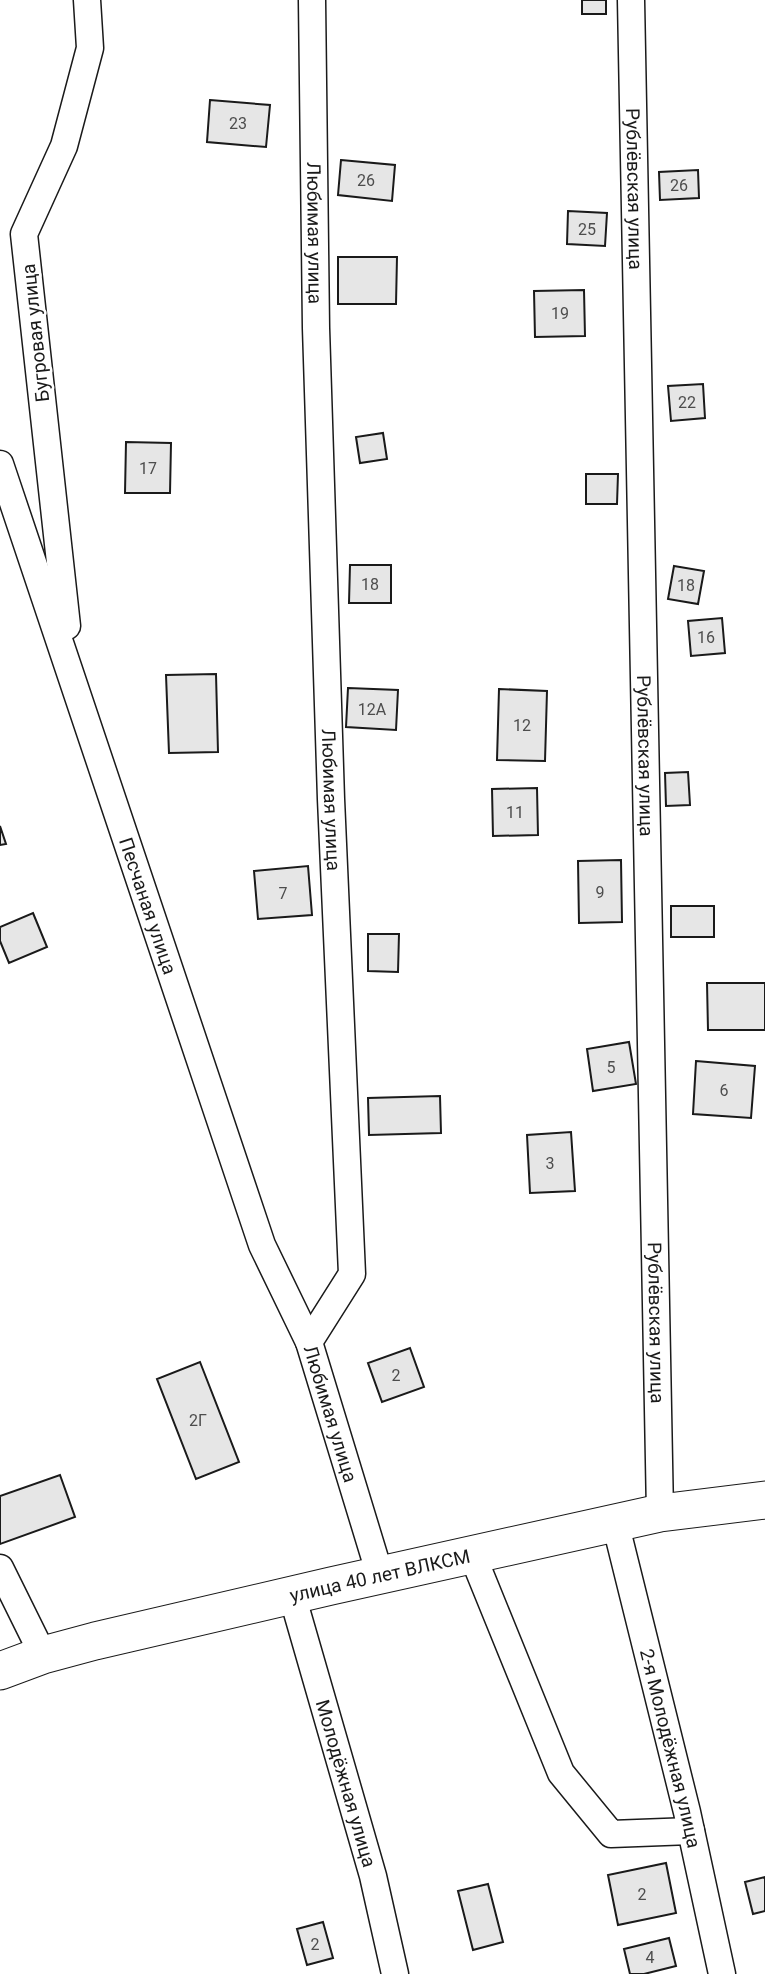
<svg xmlns="http://www.w3.org/2000/svg" width="765" height="1974" viewBox="0 0 765 1974" font-family="Roboto,sans-serif">
  <style>
    .building { fill: #e6e6e6; stroke: #1a1a1a; stroke-width: 2 }
    .lines { fill: none; stroke-linecap: round; stroke-linejoin: round }
    .street-casing { stroke: #1a1a1a; stroke-width: 29 }
    .secondary-casing { stroke: #1a1a1a; stroke-width: 39 }
    .street { stroke: #fff; stroke-width: 26 }
    .secondary { stroke: #fff; stroke-width: 37 }
    .labels { text-anchor: middle; stroke-width: 5; stroke-linejoin: round; paint-order: stroke }
    .number-label { font-size: 16px; fill: #4d4d4d }
    .street-label { font-size: 19px; fill: #1a1a1a; stroke: #fff }
  </style>
  <rect width="100%" height="100%" fill="#fff"/>
  <!-- building -->
  <path class="building" d="M582,0H606V14H582Z
    M210,100L270,105L266,147L207,142Z
    M341,160L395,165L392,201L338,195Z
    M698,170L699,198L660,200L659,172Z
    M568,211L607,213L605,246L567,244Z
    M338,257H397L396,304H338Z
    M584,290L585,336L535,337L534,291Z
    M703,384L705,418L671,421L668,386Z
    M383,433L387,459L360,463L356,437Z
    M126,442L171,443L170,493H125Z
    M586,474H618L617,504H586Z
    M350,565H391V603H349Z
    M674,566L704,571L698,604L668,599Z
    M722,618L725,653L691,656L688,621Z
    M216,674L218,752L169,753L166,675Z
    M348,688L398,690L396,730L346,727Z
    M499,689L547,691L545,761L497,760Z
    M688,772L690,805L666,806L665,773Z
    M537,788L538,835L493,836L492,789Z
    M0,826L6,844L0,845Z
    M621,860L622,922L579,923L578,861Z
    M308,866L312,915L258,919L254,871Z
    M671,906H714V937H671Z
    M33,913L47,947L9,963L0,941V927Z
    M368,934H399L398,972L368,971Z
    M707,983H765V1030H708Z
    M629,1042L636,1084L593,1091L587,1049Z
    M696,1061L755,1066L751,1118L693,1114Z
    M440,1096L441,1133L369,1135L368,1098Z
    M571,1132L575,1191L530,1193L527,1135Z
    M410,1348L424,1387L382,1402L368,1363Z
    M200,1362L239,1462L196,1479L157,1379Z
    M60,1475L75,1517L0,1544V1496Z
    M666,1863L676,1913L618,1925L608,1875Z
    M765,1877V1911L753,1914L745,1882Z
    M488,1884L503,1942L473,1950L458,1891Z
    M323,1922L333,1958L307,1965L297,1929Z
    M669,1938L676,1966L644,1974H630L624,1949Z"/>
  <g class="lines">
    <!-- street casing -->
    <g class="street-casing">
      <g id="street">
        <path id="s1" d="M312,0L316,328L331,799L352,1274L309,1342L380,1575"/>
        <path id="s2" d="M631,0L660,1513"/>
        <path id="s3" d="M0,464L262,1245L309,1342"/>
        <path d="M67,626L24,234L64,146L90,48L87,0"/>
        <path id="s4" d="M615,1522L687,1812L722,1974"/>
        <path d="M472,1554L561,1773L611,1834L691,1831"/>
        <path d="M0,1568L43,1655"/>
        <path id="s5" d="M292,1595L373,1876L395,1974"/>
      </g>
    </g>
    <!-- secondary casing -->
    <g class="secondary-casing">
      <g id="secondary">
        <path id="s6" d="M0,1671L43,1655L95,1641L331,1586L660,1513L765,1500"/>
      </g>
    </g>
    <!-- street -->
    <use href="#street" class="street"/>
    <!-- secondary -->
    <use href="#secondary" class="secondary"/>
  </g>
  <g class="labels">
    <!-- number labels -->
    <g class="number-label">
      <text x="238" y="129">23</text>
      <text x="366" y="186">26</text>
      <text x="679" y="191">26</text>
      <text x="587" y="235">25</text>
      <text x="560" y="319">19</text>
      <text x="687" y="408">22</text>
      <text x="148" y="474">17</text>
      <text x="370" y="590">18</text>
      <text x="686" y="591">18</text>
      <text x="706" y="643">16</text>
      <text x="372" y="715">12А</text>
      <text x="522" y="731">12</text>
      <text x="515" y="818">11</text>
      <text x="600" y="898">9</text>
      <text x="283" y="899">7</text>
      <text x="611" y="1073">5</text>
      <text x="724" y="1096">6</text>
      <text x="550" y="1169">3</text>
      <text x="396" y="1381">2</text>
      <text x="198" y="1426">2Г</text>
      <text x="642" y="1900">2</text>
      <text x="315" y="1950">2</text>
      <text x="650" y="1963">4</text>
    </g>
    <!-- street labels -->
    <g class="street-label">
      <text dy="7" stroke="none"><textPath href="#s2" startOffset="189">Рублёвская улица</textPath></text>
      <text dy="7" stroke="none"><textPath href="#s1" startOffset="233">Любимая улица</textPath></text>
      <text transform="translate(35 333) rotate(-96)" y="7">Бугровая улица</text>
      <text dy="7" stroke="none"><textPath href="#s2" startOffset="756">Рублёвская улица</textPath></text>
      <text dy="7" stroke="none"><textPath href="#s1" startOffset="800">Любимая улица</textPath></text>
      <text dy="7" stroke="none"><textPath href="#s3" startOffset="466">Песчаная улица</textPath></text>
      <text dy="7" stroke="none"><textPath href="#s2" startOffset="1323">Рублёвская улица</textPath></text>
      <text dy="7" stroke="none"><textPath href="#s1" startOffset="1430">Любимая улица</textPath></text>
      <text dy="7" stroke="none"><textPath href="#s6" startOffset="392">улица 40 лет ВЛКСМ</textPath></text>
      <text dy="7" stroke="none"><textPath href="#s4" startOffset="233">2-я Молодёжная улица</textPath></text>
      <text dy="7" stroke="none"><textPath href="#s5" startOffset="196">Молодёжная улица</textPath></text>
    </g>
  </g>
</svg>
